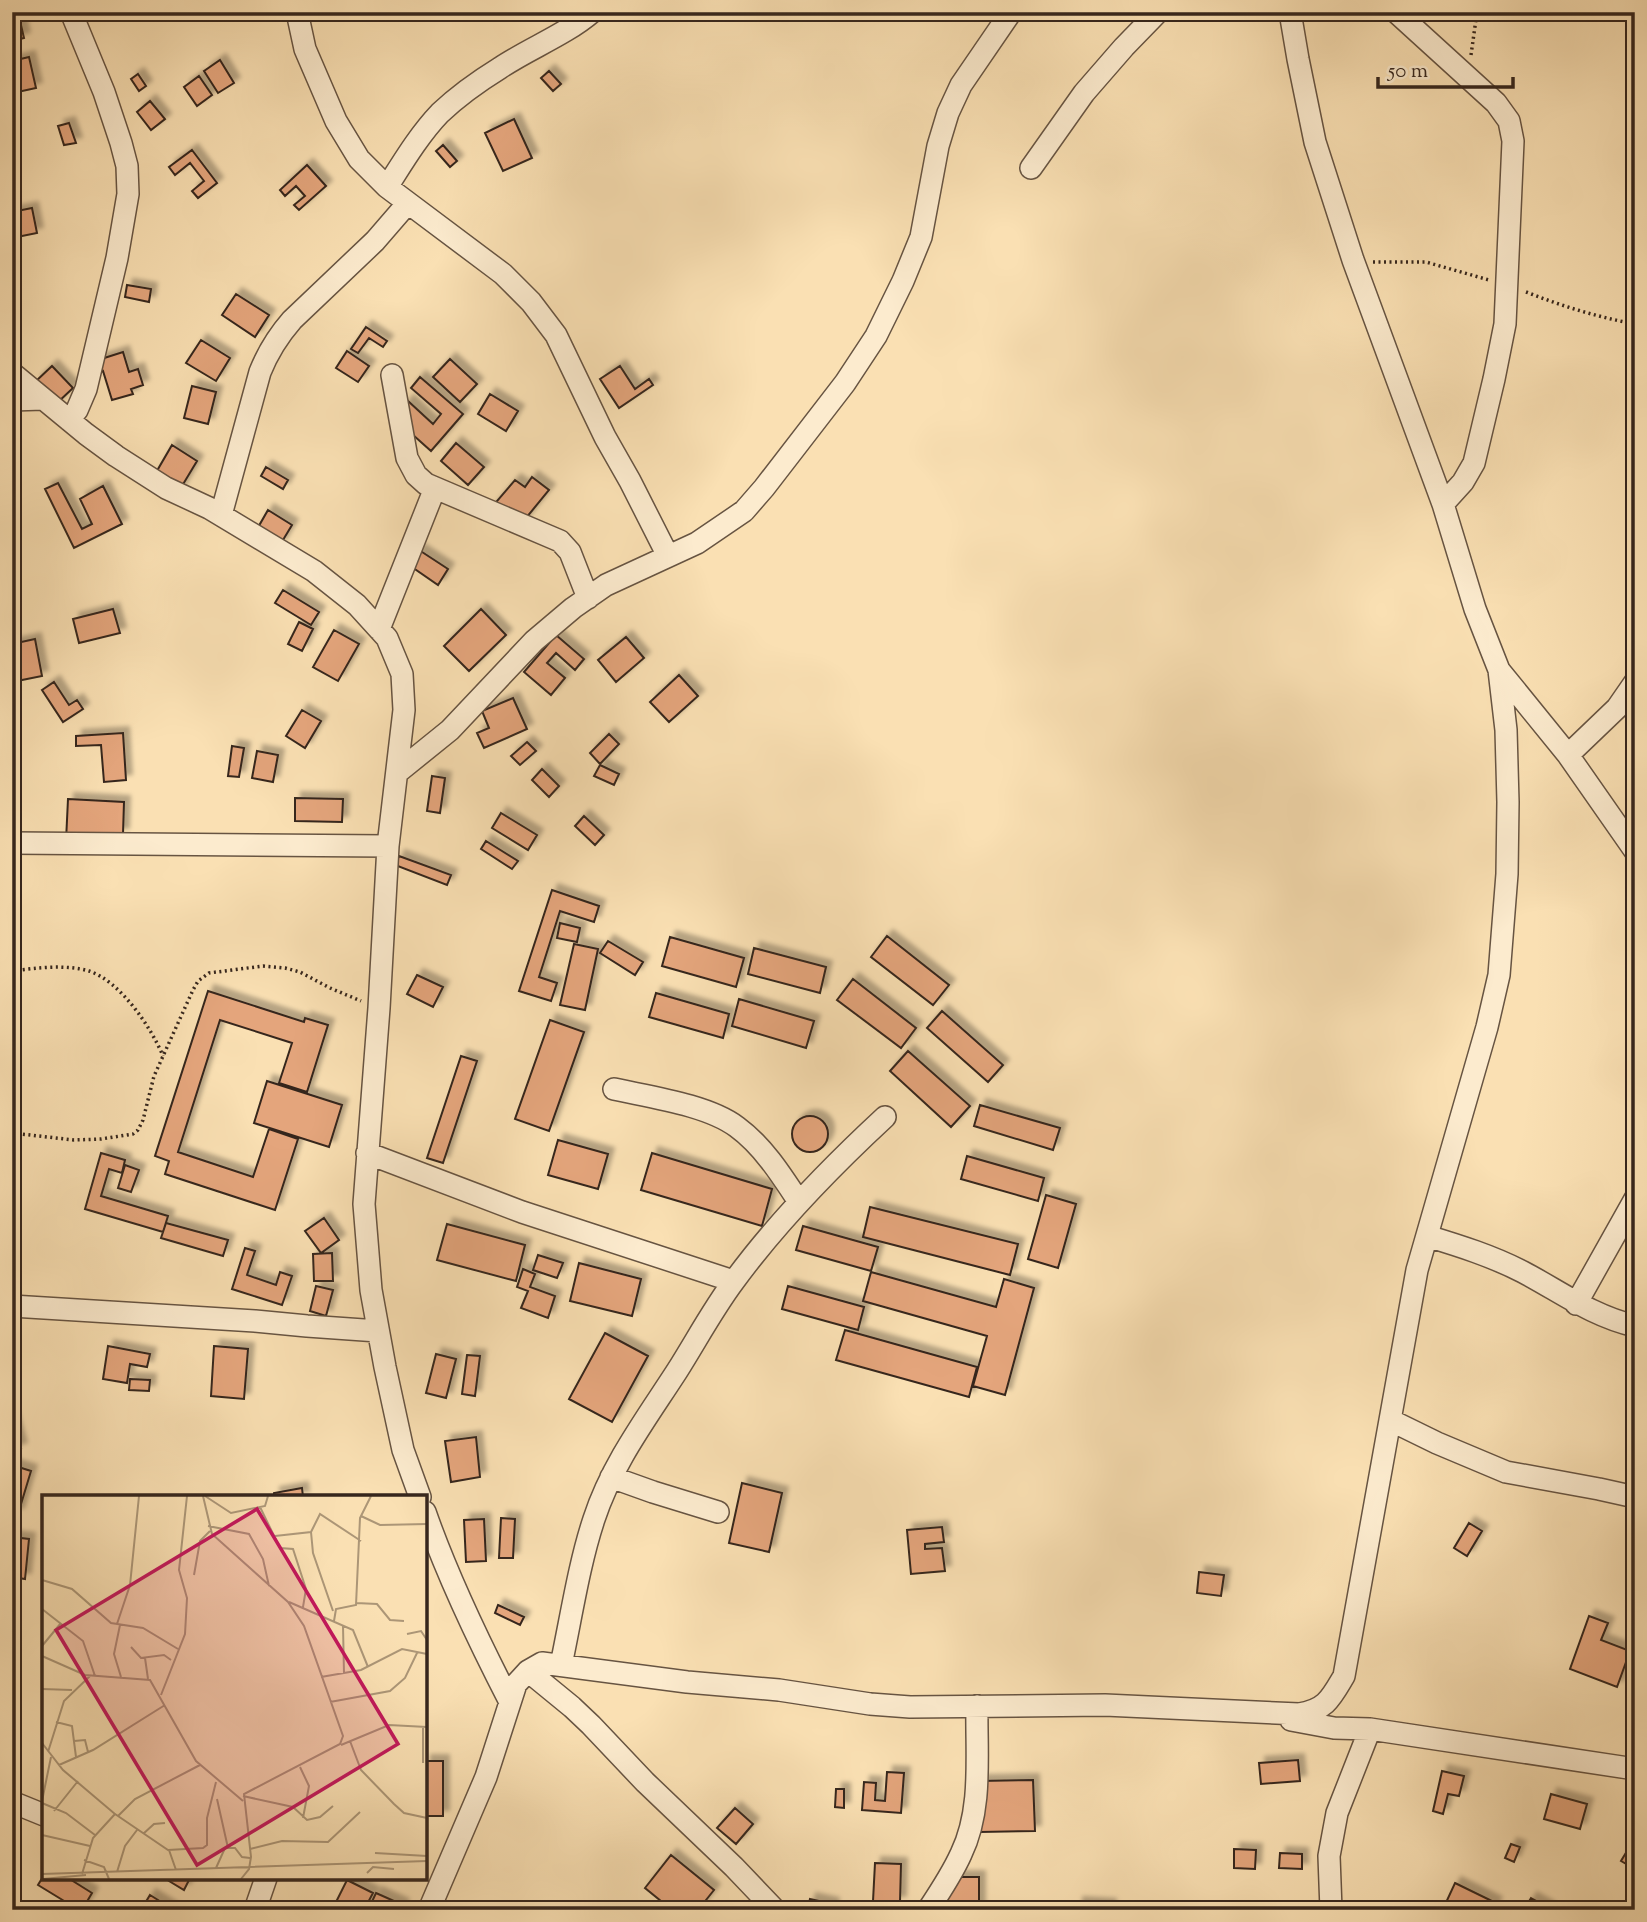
<svg xmlns="http://www.w3.org/2000/svg" width="1647" height="1922" viewBox="0 0 1647 1922" font-family="'Sorts Mill Goudy',serif">
  <style>
    .building { fill: #e4a57b; stroke: #36261d; stroke-width: 2; filter: url(#shadow) }
    .lines { fill: none; stroke-linecap: round; stroke-linejoin: round }
    .minor-casing { stroke: #675442; stroke-width: 24 }
    .path { stroke: #36261d; stroke-width: 3.5; stroke-dasharray: 2 3.5; stroke-linecap: butt }
    .minor { stroke: #fcebce; stroke-width: 21 }
    .inset-road { fill: none; stroke: #ac9677; stroke-width: 2 }
    .view { fill: #c2185b; fill-opacity: 0.15; stroke: #c2185b; stroke-width: 3.5 }
    .inset-edge { fill: none; stroke: #36261d; stroke-width: 3.5 }
  </style>
  <defs>
    <filter id="shadow"><feDropShadow dx="6" dy="-6" stdDeviation="2" flood-color="#0004"/></filter>
  </defs>
  <rect width="100%" height="100%" fill="#fae0b3"/>
  <filter id="stains"><feTurbulence type="fractalNoise" baseFrequency=".00286" numOctaves="4"/><feColorMatrix values="0 0 0 0 .2 0 0 0 0 .09 0 0 0 0 .02 0 0 0 .5 -.17"/></filter>
  <radialGradient id="worn" r=".72"><stop offset=".6" stop-color="#630" stop-opacity="0"/><stop offset="1" stop-color="#630" stop-opacity=".3"/></radialGradient>
  <!-- building -->
  <path class="building" d="M12,12H18L24,38L12,41Z
    M29,57L36,88L13,93L12,61Z
    M220,60L234,83L218,93L204,71Z
    M549,71L561,84L553,91L541,78Z
    M138,74L146,86L139,91L131,79Z
    M199,76L212,95L197,106L184,87Z
    M150,101L165,119L151,130L137,112Z
    M514,119L532,158L503,171L485,133Z
    M69,123L76,143L64,145L58,126Z
    M443,145L457,161L450,167L436,151Z
    M192,150L217,183L198,198L192,191L204,181L190,163L175,175L169,167Z
    M307,165L326,186L299,210L294,205L305,196L296,186L285,196L280,190Z
    M32,208L37,233L12,238V212Z
    M127,285L151,289L149,302L125,297Z
    M236,294L269,315L255,337L222,315Z
    M366,327L387,341L383,347L369,338L358,353L351,349Z
    M201,340L230,358L216,381L186,363Z
    M347,351L369,366L358,382L336,368Z
    M123,352L129,372L138,369L143,385L131,389L133,394L112,400L103,371L101,372L98,360Z
    M450,359L477,384L460,402L433,377Z
    M52,366L73,388L56,404L35,382Z
    M620,366L635,389L649,379L653,385L619,408L600,379Z
    M420,377L463,414L431,451L394,418L408,401L433,424L441,414L411,388Z
    M192,386L216,392L208,424L184,418Z
    M490,394L518,411L506,431L478,414Z
    M456,443L484,467L468,485L441,461Z
    M172,445L197,461L179,491L154,476Z
    M266,467L288,480L283,489L261,476Z
    M532,477L549,490L517,529L491,508L515,480L525,487Z
    M58,483L82,529L92,524L80,499L103,486L122,524L74,548L45,489Z
    M268,510L292,525L280,545L256,531Z
    M419,550L448,569L438,585L409,565Z
    M283,590L319,612L311,625L275,603Z
    M113,609L120,633L79,643L73,619Z
    M481,609L506,635L469,671L444,646Z
    M299,622L313,629L302,651L288,644Z
    M334,630L359,644L338,681L313,667Z
    M556,635L584,659L575,670L556,653L547,663L565,678L551,695L524,672Z
    M626,637L644,658L616,682L598,660Z
    M35,639L42,676L17,681L12,655V644Z
    M679,675L698,696L669,722L650,702Z
    M54,682L69,705L77,700L83,709L63,722L42,690Z
    M513,698L527,729L484,748L477,733L489,728L482,711Z
    M302,710L321,721L305,748L286,736Z
    M123,733L126,780L104,782L101,745L76,746V736Z
    M609,734L619,744L600,764L590,753Z
    M527,742L536,751L520,765L511,756Z
    M232,746L244,748L239,777L228,776Z
    M257,751L278,755L273,782L252,778Z
    M600,765L619,774L614,785L594,776Z
    M542,769L559,786L549,797L532,780Z
    M432,776L445,778L440,813L427,811Z
    M295,798L343,799L342,822L295,821Z
    M68,799L124,802L123,834L98,833L97,842L66,841Z
    M501,813L537,835L528,850L492,828Z
    M584,816L604,835L595,845L575,826Z
    M486,841L518,861L512,869L481,849Z
    M399,856L451,875L447,885L395,865Z
    M552,890L599,906L594,922L560,911L539,977L557,983L551,1001L519,991Z
    M560,923L580,928L577,942L557,938Z
    M887,936L949,985L933,1005L871,957Z
    M670,937L744,958L736,987L662,966Z
    M608,941L643,962L635,975L600,953Z
    M574,944L598,949L585,1010L560,1005Z
    M754,948L826,967L820,993L748,974Z
    M417,975L443,987L433,1007L407,994Z
    M853,979L916,1028L901,1048L837,1000Z
    M208,991L304,1022L305,1018L328,1025L307,1092L279,1083L292,1043L220,1020L178,1152L253,1177L269,1129L298,1139L275,1210L165,1174L169,1161L155,1156Z
    M656,993L729,1014L723,1038L649,1017Z
    M739,999L814,1021L806,1048L732,1026Z
    M942,1011L1003,1065L988,1082L927,1028Z
    M550,1020L584,1032L549,1131L515,1119Z
    M908,1051L970,1106L951,1127L890,1071Z
    M461,1056L477,1061L443,1163L427,1158Z
    M267,1081L342,1105L329,1147L254,1123Z
    M980,1105L1060,1128L1053,1150L974,1126Z
    M792 1134a18 18 0 1 1 36 0a18 18 0 1 1-36 0Z
    M558,1140L608,1154L598,1189L548,1175Z
    M101,1153L125,1160L122,1173L109,1169L101,1196L168,1216L163,1232L85,1209Z
    M652,1153L772,1189L762,1226L641,1190Z
    M967,1156L1044,1178L1038,1201L961,1179Z
    M125,1165L139,1170L131,1192L118,1188Z
    M1046,1195L1076,1204L1058,1268L1028,1259Z
    M870,1207L1018,1244L1010,1275L863,1237Z
    M324,1218L339,1240L321,1253L305,1231Z
    M166,1223L228,1240L223,1256L161,1238Z
    M447,1224L525,1245L516,1281L437,1260Z
    M803,1226L878,1247L871,1271L796,1250Z
    M245,1248L255,1251L247,1275L276,1285L280,1272L292,1276L282,1305L232,1289Z
    M332,1253L333,1281H314L313,1254Z
    M538,1255L563,1263L557,1278L533,1270Z
    M579,1263L641,1279L632,1316L570,1301Z
    M523,1269L535,1274L530,1287L555,1296L548,1318L521,1308L528,1291L517,1287Z
    M871,1272L996,1307L1004,1279L1034,1288L1005,1395L973,1386L987,1336L863,1301Z
    M316,1286L333,1290L326,1316L310,1311Z
    M788,1286L864,1307L858,1330L782,1309Z
    M845,1330L977,1367L969,1397L836,1360Z
    M605,1333L648,1356L612,1422L569,1399Z
    M108,1346L150,1354L147,1367L130,1364L127,1383L103,1379Z
    M214,1346L248,1349L244,1399L211,1396Z
    M436,1354L456,1359L446,1398L426,1393Z
    M467,1355L480,1356L475,1396L462,1394Z
    M130,1379L150,1380L149,1391L129,1390Z
    M12,1418L21,1448L12,1451Z
    M476,1437L480,1477L451,1482L445,1441Z
    M12,1465L31,1471L18,1514L12,1513Z
    M742,1483L782,1493L769,1552L729,1543Z
    M302,1488L303,1497H274V1493Z
    M501,1518L515,1519L513,1558H499Z
    M484,1519L486,1561L466,1562L464,1520Z
    M1469,1523L1482,1531L1467,1556L1454,1548Z
    M942,1527L944,1542L925,1544V1549L942,1548L945,1571L911,1574L907,1530Z
    M12,1537L29,1539L25,1579L12,1577Z
    M1199,1572L1224,1575L1221,1596L1197,1593Z
    M498,1605L524,1617L520,1625L495,1613Z
    M1589,1616L1608,1623L1601,1640L1630,1651L1617,1687L1570,1669Z
    M1298,1760L1300,1781L1261,1784L1259,1763Z
    M425,1761H443V1816H425Z
    M1442,1771L1464,1776L1459,1796L1448,1794L1443,1814L1433,1811Z
    M887,1772L904,1773L901,1813L862,1810L864,1782L876,1783L875,1800L885,1801Z
    M1033,1780L1035,1831L980,1832L979,1781Z
    M836,1789H844V1808L835,1807Z
    M1551,1794L1587,1804L1580,1829L1544,1819Z
    M735,1808L753,1824L736,1844L717,1828Z
    M1511,1844L1520,1847L1514,1862L1505,1858Z
    M1630,1846L1635,1849V1869L1621,1861Z
    M1234,1849L1256,1850L1255,1869L1234,1868Z
    M1280,1853L1302,1854V1869L1279,1868Z
    M671,1855L714,1890L698,1910H672L645,1888Z
    M875,1863L901,1864L900,1902L873,1901Z
    M44,1875V1878H68L92,1893L82,1910H79L38,1885Z
    M937,1877H979V1910H947V1905L937,1904Z
    M171,1878H190L184,1890L169,1881Z
    M347,1880L373,1893L364,1910H332Z
    M1455,1883L1496,1903L1492,1910L1443,1909Z
    M376,1893L403,1905L400,1910H368Z
    M150,1895L174,1910H141Z
    M1531,1898L1549,1908L1548,1910H1524Z
    M810,1899L833,1904L832,1910H807Z
    M1077,1903L1110,1905V1910H1077Z"/>
  <g class="lines">
    <!-- minor casing -->
    <g class="minor-casing">
      <path id="minor" d="M297,12L305,49L336,121L359,159L387,187L503,274L531,302L556,335L605,437L630,481L668,556
        M1396,12L1496,103L1509,121L1513,141L1505,324L1494,379L1474,463L1463,482L1443,504
        M1031,168L1084,93L1124,47L1158,12
        M387,187C403,162 419,135 440,113C458,96 479,81 500,68C530,48 565,35 592,12
        M12,373L86,434L116,456L166,488L209,508L314,571L357,605L387,638L402,674L404,710L388,846L379,1008L364,1204L371,1290L385,1367L403,1450L420,1497
        M392,375L407,458L416,475L426,484L560,541L570,552L588,598
        M12,400L43,399
        M69,420L77,410L86,389L117,258L128,194L127,166L121,143L104,92L71,12
        M221,515L260,372C268,352 278,336 292,320L375,241L407,204
        M379,629L435,488
        M1499,670L1568,755L1635,851
        M1568,755L1617,708L1635,682
        M398,772L450,730L534,641L573,608L606,585L697,543L744,511L764,488L845,383L876,336L903,281L921,237L938,146L948,113L961,85L1011,12
        M12,843L388,846
        M614,1089C650,1097 708,1105 737,1127C763,1146 782,1176 799,1202
        M367,1153L522,1212L733,1281
        M1427,1236C1460,1246 1492,1256 1523,1272C1561,1292 1592,1316 1635,1326
        M1576,1304L1635,1199
        M12,1306L255,1321L307,1326L378,1331
        M1390,1420L1437,1443L1506,1472L1599,1489L1635,1497
        M611,1477L653,1492L718,1512
        M425,1512C448,1578 478,1640 510,1702
        M561,1665C571,1618 579,1564 594,1519C612,1464 646,1419 677,1371C696,1341 713,1309 734,1281C778,1221 831,1167 885,1117
        M528,1671L572,1707L591,1725L645,1782L734,1867L775,1910
        M1291,1720L1334,1728L1370,1729L1635,1769
        M12,1802L44,1815
        M255,1910L266,1878
        M429,1910L486,1777L516,1684L528,1671L542,1663L687,1682L779,1690L870,1704L910,1707L1105,1705L1299,1714C1326,1710 1331,1698 1344,1676L1417,1270L1487,1027L1499,975L1507,874L1508,802L1506,730L1499,670L1475,609L1443,504L1353,260L1315,142L1298,59L1290,12
        M928,1910C940,1892 952,1874 961,1854C983,1809 976,1754 977,1706
        M1331,1910L1329,1856L1337,1813L1370,1729"/>
    </g>
    <!-- path -->
    <path class="path" d="M1471,55L1477,12
      M1373,262H1426L1489,280
      M1526,292C1562,306 1597,317 1635,324
      M12,971C36,968 65,964 89,971C120,981 151,1027 163,1056
      M12,1133L74,1140L101,1139L133,1134L138,1130L143,1120L154,1076L193,990L198,981L209,973L263,966L285,968L300,972L330,988L361,1001"/>
    <!-- minor -->
    <use href="#minor" class="minor"/>
  </g>
  <!-- overview -->
  <g transform="translate(42 1495)">
    <rect width="385" height="385" fill="#fae0b3"/>
    <path class="inset-road" d="M161,1L170,39L246,107L262,131L301,241L298,249L202,299L209,362L207,374L199,384M163,1L189,18L223,11L226,1M218,12L238,53L251,54L264,94L261,112M319,21L338,30L385,29M166,31L207,39L221,64L227,91M269,37L271,58L291,116M233,41L269,37L278,19L319,46M152,80L158,46L168,36M0,85L30,94L69,128L101,133L136,154M247,107L311,135L326,172M314,108L335,109L348,125L362,126M0,114L41,146L53,181M292,126L294,114L314,110L318,23L329,1M75,129L88,90L97,1M78,130L72,159L79,182M301,131L302,179M365,139L379,136L385,145M0,151L19,128M89,152L99,163L122,160L129,165M0,161L43,180L108,185L154,266L201,306M103,163L106,184M279,182L319,175L360,154L385,159M0,194L30,195M119,200L143,139L145,103L137,75L145,1M288,207L348,196L363,183L375,158M14,227L30,231L34,262M381,232V268M32,246L43,245L46,257M308,246L319,275L352,309L362,318L385,323M0,248L21,275L73,319L51,343L40,379M299,250L347,230L385,232M6,257L22,206L48,181M17,270L51,255L123,210M258,272L267,291L261,323M201,301L251,312L265,325L278,322L291,311M175,304L186,353M0,306L9,262M0,308L24,318L53,340M12,316L36,286M73,319L126,355L161,353L165,350V323L174,287M76,321L93,304L158,270M101,339L112,329L123,328M0,340L48,351M208,354L240,346L286,347L318,317M127,355L134,375M333,358L385,361M42,365L62,372L67,384M174,373L183,353H193L200,362L208,363M75,377L83,351L95,335M325,378L331,372L352,374M0,379L385,366M1,384L44,380"/>
    <path class="view" d="M215,14L356,249L155,370L14,135Z"/>
    <rect width="385" height="385" class="inset-edge"/>
  </g>
  <!-- margin -->
  <rect width="1647" height="1922" fill="none" stroke="#fae0b3" stroke-width="42"/>
  <rect x="14" y="14" width="1619" height="1894" fill="none" stroke="#36261d" stroke-width="3.5"/>
  <rect x="21" y="21" width="1605" height="1880" fill="none" stroke="#36261d" stroke-width="2"/>
  <!-- scale -->
  <path d="M1378 77v10h135v-10" fill="none" stroke="#36261d" stroke-width="3.5"/>
  <text x="1388" y="77" font-size="21" fill="#36261d" stroke="#fcebce" stroke-width="5" paint-order="stroke">50 m</text>
  <rect width="100%" height="100%" filter="url(#stains)"/>
  <rect width="100%" height="100%" fill="url(#worn)"/>
</svg>
